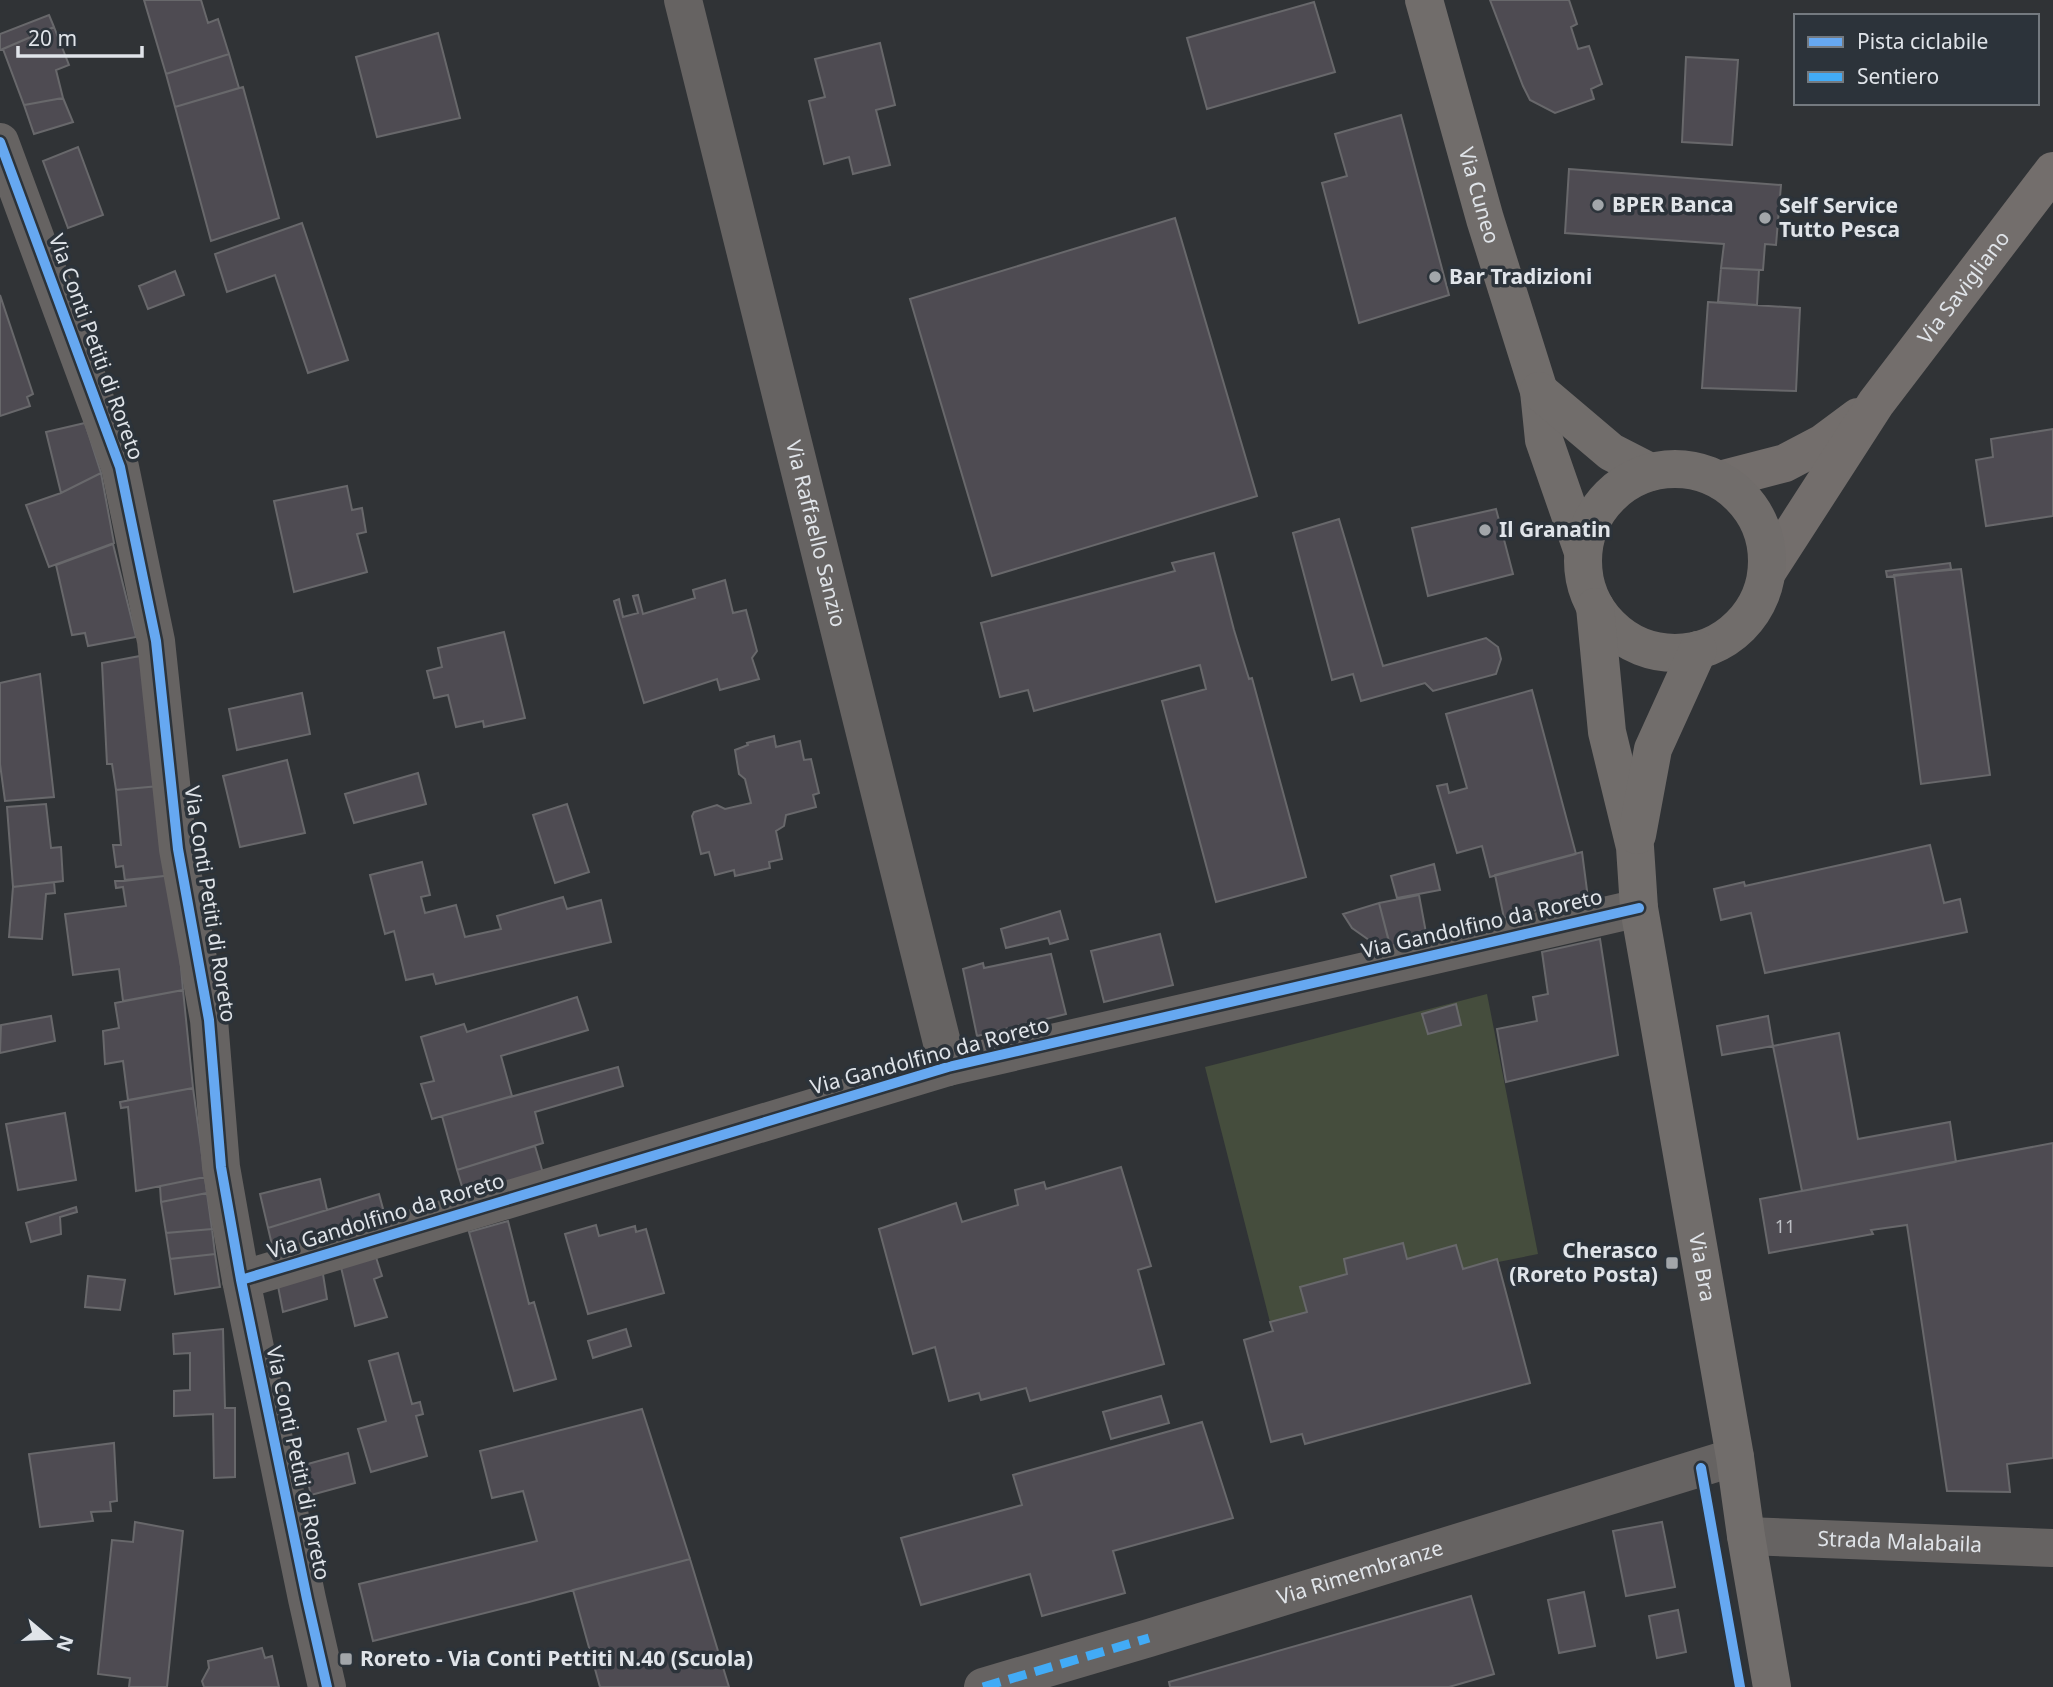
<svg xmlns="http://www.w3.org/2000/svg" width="2053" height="1687" viewBox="0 0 2053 1687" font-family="'Noto Sans',sans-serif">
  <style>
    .green { fill: #454d3d }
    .building { fill: #4e4b52; stroke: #68686b; stroke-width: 2 }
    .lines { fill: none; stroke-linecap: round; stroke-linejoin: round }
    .street { stroke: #666362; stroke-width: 38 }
    .secondary { stroke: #736e6c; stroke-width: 38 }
    .primary { stroke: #716d6b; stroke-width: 38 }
    .quiet { stroke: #42abf6; stroke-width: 9; stroke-dasharray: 18 9; stroke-linecap: butt }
    .cycleway-casing { stroke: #2c333a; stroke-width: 15 }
    .cycleway { stroke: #66a8f1; stroke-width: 10 }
    .poi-dot { fill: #a2a6aa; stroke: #2c333a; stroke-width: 2.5 }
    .labels { text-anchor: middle; stroke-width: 7; stroke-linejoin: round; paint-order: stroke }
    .number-label { font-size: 18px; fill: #bcbec3 }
    .street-label { font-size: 21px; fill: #e0e4e9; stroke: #2c333a }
    .poi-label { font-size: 21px; font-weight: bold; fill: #e0e4e9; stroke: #2c333a; text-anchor: start }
  </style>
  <rect width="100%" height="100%" fill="#303336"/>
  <!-- green -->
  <path class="green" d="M1487,994L1538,1254L1463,1269L1456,1246L1407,1259L1402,1243L1344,1259L1347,1274L1300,1287L1307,1312L1270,1322L1205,1067Z"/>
  <!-- building -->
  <path class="building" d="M144,0H201L208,23L218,19L229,54L166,74Z
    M1490,0H1569L1577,24L1571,27L1578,49L1589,46L1602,84L1591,89L1594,99L1555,113L1530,100L1523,86Z
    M1314,2L1335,72L1207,109L1187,38Z
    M49,15L54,27L0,50V34Z
    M54,27L69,65L56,70L63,98L24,105L3,49Z
    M438,33L460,118L377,137L356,57Z
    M880,43L895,105L876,110L890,165L853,174L849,157L824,164L809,101L825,97L815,59Z
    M229,54L239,88L175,107L166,74Z
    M1686,57L1738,60L1732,145L1682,142Z
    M243,87L279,218L211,241L175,107Z
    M63,98L73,122L34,134L24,105Z
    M1401,115L1449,295L1359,323L1322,183L1347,176L1335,134Z
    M78,147L103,215L68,228L43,161Z
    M1569,169L1781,185L1776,245L1765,244L1763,270L1721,268L1724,244L1565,233Z
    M1175,218L1257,496L992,576L910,299Z
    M302,223L348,360L308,373L275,275L227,292L215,254Z
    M1721,268L1759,270L1757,305L1718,302Z
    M175,271L184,295L148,309L139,286Z
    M0,295L33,394L27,397L30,406L0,416Z
    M1708,302L1800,308L1796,391L1702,388Z
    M85,423L101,473L61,493L46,432Z
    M2053,429V516L1986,526L1976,460L1993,457L1991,439Z
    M101,473L114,543L49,567L26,505L61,493Z
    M347,486L352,510L362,508L366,532L357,534L367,572L294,592L274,501Z
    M1496,509L1513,574L1428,596L1412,528Z
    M1339,519L1383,666L1486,638L1498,647L1501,659L1496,674L1433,691L1425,683L1361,701L1353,674L1332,680L1293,533Z
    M113,544L136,637L88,646L85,633L72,635L56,565Z
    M1214,553L1234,630L1249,679L1252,678L1306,877L1216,902L1162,701L1206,689L1200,665L1034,711L1028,690L1000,697L981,623L1175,571L1172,563Z
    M1950,563L1951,569L1887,577L1886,571Z
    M1961,569L1990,775L1921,784L1894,575Z
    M725,580L733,613L746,610L757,651L752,658L759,679L720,690L717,679L644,703L614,601L619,599L623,617L638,613L633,596L638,595L643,614L695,598L693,590Z
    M504,632L525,718L484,727L483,721L456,727L448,695L434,698L427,671L442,667L438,648Z
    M140,656L159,786L116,790L112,764H107L102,663Z
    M40,674L54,797L5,801L0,764V683Z
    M1532,690L1576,854L1490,877L1482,846L1457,853L1437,786L1447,784L1449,793L1467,788L1446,714Z
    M302,693L310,734L237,750L229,709Z
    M774,736L776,747L800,741L804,760L811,759L819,793L813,795L816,807L786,815L784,826L776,831L782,859L769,862L770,868L735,876L734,870L715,875L709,852L701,854L692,816L694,812L717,805L725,809L751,803L745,779L739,774L735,750L748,745L747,743Z
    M287,760L305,833L240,847L223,776Z
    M418,773L426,804L354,823L345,794Z
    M159,786L173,875L125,881L123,866L116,867L113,845H121L116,790Z
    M46,804L51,848L61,847L63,881L13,887L7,807Z
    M567,804L589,872L555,883L533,815Z
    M1930,845L1944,903L1960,899L1967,932L1765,973L1751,913L1721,920L1714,889L1744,882L1745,886L1754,884Z
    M1582,852L1588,898L1504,918L1495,875Z
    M422,862L430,895L421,897L425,913L456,905L465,937L501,929L497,916L563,897L567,909L601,900L611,942L436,984L433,974L406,980L394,931L385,934L370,875Z
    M1434,864L1440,890L1397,898L1391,876Z
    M173,875L183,990L123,1001L119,969L73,975L65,914L126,906L123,887L116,888L115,881Z
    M54,882L55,893L46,894L42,939L9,937L13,887Z
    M1419,895L1427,938L1390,946L1379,903Z
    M1379,903L1389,941L1376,945L1352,928L1343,914Z
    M1060,911L1068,939L1050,944L1048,938L1006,948L1001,929Z
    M1160,934L1173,985L1104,1002L1091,951Z
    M1600,939L1618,1055L1506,1082L1497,1029L1537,1021L1533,997L1548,994L1542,952Z
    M1051,954L1066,1014L977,1036L963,969L983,963L984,968Z
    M183,990L193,1088L128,1100L123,1061L105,1064L103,1031L119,1028L115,1003Z
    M577,997L588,1030L501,1056L512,1096L432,1119L421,1084L434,1081L421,1037L464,1024L467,1032Z
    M1456,1004L1461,1025L1428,1034L1422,1014Z
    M51,1016L55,1041L0,1053L1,1025Z
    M1768,1016L1773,1046L1722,1055L1717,1026Z
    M1839,1033L1858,1139L1950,1122L1956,1162L1802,1191L1773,1046Z
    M618,1067L623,1086L535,1112L543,1143L457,1170L442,1116Z
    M193,1088L205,1177L136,1191L128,1107L121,1108L120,1102Z
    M65,1113L76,1180L18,1190L6,1124Z
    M2053,1143V1458L2007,1464L2010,1492L1947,1491L1907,1225L1871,1230L1873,1234L1769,1253L1760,1199Z
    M535,1146L545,1180L467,1203L457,1170Z
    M1121,1167L1151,1266L1138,1270L1164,1364L1030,1401L1026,1388L981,1400L979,1393L949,1401L935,1347L913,1354L879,1229L956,1203L962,1222L1018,1205L1015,1190L1044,1182L1046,1189Z
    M205,1177L207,1193L161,1202L160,1186Z
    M320,1179L327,1210L268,1228L260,1194Z
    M207,1193L212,1229L166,1233L161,1202Z
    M379,1194L388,1227L276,1262L268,1228Z
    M76,1207L77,1212L60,1217L61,1234L31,1242L26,1223Z
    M508,1221L529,1304L534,1302L556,1379L514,1391L469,1232Z
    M596,1225L599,1236L635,1226L636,1232L646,1229L664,1293L588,1314L565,1234Z
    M212,1229L215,1254L170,1259L166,1233Z
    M1403,1243L1407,1259L1456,1245L1463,1269L1497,1259L1530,1383L1305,1444L1302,1434L1271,1442L1244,1340L1273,1331L1270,1322L1307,1312L1300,1287L1347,1274L1344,1259Z
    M215,1254L220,1287L175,1294L170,1259Z
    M375,1254L382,1276L374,1279L387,1317L355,1326L340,1263Z
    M322,1268L327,1299L283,1312L277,1281Z
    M88,1276L125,1280L120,1310L85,1307Z
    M223,1329L225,1408H235V1477L214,1478L213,1414L174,1416V1391L190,1390V1353L174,1354L173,1334Z
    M626,1329L631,1346L593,1358L588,1341Z
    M398,1353L412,1404L420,1402L423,1414L416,1416L427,1456L371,1472L358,1429L386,1421L369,1361Z
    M1161,1396L1169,1423L1111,1439L1103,1412Z
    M642,1409L690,1559L529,1602L373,1641L359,1584L537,1541L523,1491L492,1498L480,1451Z
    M1202,1422L1233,1518L1113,1551L1125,1593L1042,1616L1030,1574L921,1605L901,1538L1022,1505L1013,1475Z
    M114,1443L117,1501L110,1502L111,1511L91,1512L93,1521L40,1527L29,1454Z
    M348,1453L355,1483L311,1495L304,1465Z
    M135,1522L183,1531L167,1687H129L130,1678L98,1674L112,1540L133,1542Z
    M1662,1522L1675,1587L1626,1596L1613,1531Z
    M690,1559L729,1687H600L573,1590Z
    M1584,1592L1595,1646L1559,1653L1548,1600Z
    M1471,1596L1494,1674L1449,1687H1170L1169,1682Z
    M1678,1610L1686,1652L1657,1658L1649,1616Z
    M262,1648L265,1658L272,1656L279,1687H204L202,1681L209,1668L208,1661Z"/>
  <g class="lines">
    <!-- street -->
    <g class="street">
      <path id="s1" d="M683,0L948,1067"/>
      <path d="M0,142L120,467L156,641L178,849L209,1020L221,1167L241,1280L307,1599L327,1687"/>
      <path d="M241,1280L948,1067L1639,908"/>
      <path id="s2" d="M1746,1536L2053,1548"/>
      <path id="s3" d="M983,1687L1149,1638L1735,1457"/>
    </g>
    <!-- secondary -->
    <g class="secondary">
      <path d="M1720,480L1785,463L1823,443L1858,417"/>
      <path id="s4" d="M1767,572L1876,403L2053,171"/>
    </g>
    <!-- primary -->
    <g class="primary">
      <path id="s5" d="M1424,0L1485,219L1539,391L1544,440L1583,552"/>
      <path d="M1539,391L1611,452L1650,472"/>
      <circle cx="1675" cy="561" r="92"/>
      <path id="s6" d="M1595,607L1607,732L1635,847L1639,908L1735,1457L1746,1536L1772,1687"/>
      <path d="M1637,835L1653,749L1698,650"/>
    </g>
    <!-- quiet -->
    <path class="quiet" d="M983,1687L1149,1638"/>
    <!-- cycleway casing -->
    <g class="cycleway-casing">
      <path id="cycleway" d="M0,142L120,467L156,641L178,849L209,1020L221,1167L241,1280L307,1599L327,1687
        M241,1280L948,1067L1639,908
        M1701,1468L1740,1687"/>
    </g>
    <!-- cycleway -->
    <use href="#cycleway" class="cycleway"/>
  </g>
  <!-- markers -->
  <g class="poi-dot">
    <circle cx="1598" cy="205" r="7"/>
    <circle cx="1765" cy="218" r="7"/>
    <circle cx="1435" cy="277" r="7"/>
    <circle cx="1485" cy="530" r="7"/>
    <rect x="1665" y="1256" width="14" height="14" rx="3.5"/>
    <rect x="339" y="1652" width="14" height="14" rx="3.5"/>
  </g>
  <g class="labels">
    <!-- number labels -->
    <g class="number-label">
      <text x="1785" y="1233">11</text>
    </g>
    <!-- street labels -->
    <g class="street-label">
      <text dy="7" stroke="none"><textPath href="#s5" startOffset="203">Via Cuneo</textPath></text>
      <text dy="7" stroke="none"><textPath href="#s4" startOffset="346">Via Savigliano</textPath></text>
      <text transform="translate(96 347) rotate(70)" y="7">Via Conti Petiti di Roreto</text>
      <text dy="7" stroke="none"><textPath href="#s1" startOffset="550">Via Raffaello Sanzio</textPath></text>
      <text transform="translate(210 904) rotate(81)" y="7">Via Conti Petiti di Roreto</text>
      <text transform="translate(1482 924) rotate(-13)" y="7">Via Gandolfino da Roreto</text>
      <text transform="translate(930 1056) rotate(-15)" y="7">Via Gandolfino da Roreto</text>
      <text transform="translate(386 1216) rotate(-17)" y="7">Via Gandolfino da Roreto</text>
      <text dy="7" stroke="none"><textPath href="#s6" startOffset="670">Via Bra</textPath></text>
      <text transform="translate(298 1463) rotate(78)" y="7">Via Conti Petiti di Roreto</text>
      <text dy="7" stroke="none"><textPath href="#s2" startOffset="154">Strada Malabaila</textPath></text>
      <text dy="7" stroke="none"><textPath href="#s3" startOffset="394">Via Rimembranze</textPath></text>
    </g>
    <!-- poi labels -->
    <g class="poi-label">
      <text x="1612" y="212">BPER Banca</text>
      <text x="1779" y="213">Self Service<tspan x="1779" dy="24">Tutto Pesca</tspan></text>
      <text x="1449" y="284">Bar Tradizioni</text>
      <text x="1499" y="537">Il Granatin</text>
      <text x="1658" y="1258" text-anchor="end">Cherasco<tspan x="1658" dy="24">(Roreto Posta)</tspan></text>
      <text x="360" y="1666">Roreto - Via Conti Pettiti N.40 (Scuola)</text>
    </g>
  </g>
  <!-- legend -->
  <rect x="1794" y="14" width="245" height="91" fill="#2c333a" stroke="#747a80" stroke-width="2"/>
  <rect x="1808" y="37" width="35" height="10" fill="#66a8f1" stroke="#747a80" stroke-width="2"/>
  <text x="1857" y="49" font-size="21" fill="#e0e4e9">Pista ciclabile</text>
  <rect x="1808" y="72" width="35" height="10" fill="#42abf6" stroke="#747a80" stroke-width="2"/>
  <text x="1857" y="84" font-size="21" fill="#e0e4e9">Sentiero</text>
  <!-- north arrow -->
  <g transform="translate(49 1638) rotate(109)" stroke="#2c333a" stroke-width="5" paint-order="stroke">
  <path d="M0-5L12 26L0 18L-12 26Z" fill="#e0e4e9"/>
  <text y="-10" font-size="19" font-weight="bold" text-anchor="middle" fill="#e0e4e9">N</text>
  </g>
  <!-- scale -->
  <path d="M18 46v10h124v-10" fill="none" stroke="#e0e4e9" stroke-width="3.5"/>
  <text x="28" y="46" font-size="21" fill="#e0e4e9" stroke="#2c333a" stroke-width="5" paint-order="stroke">20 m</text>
</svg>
